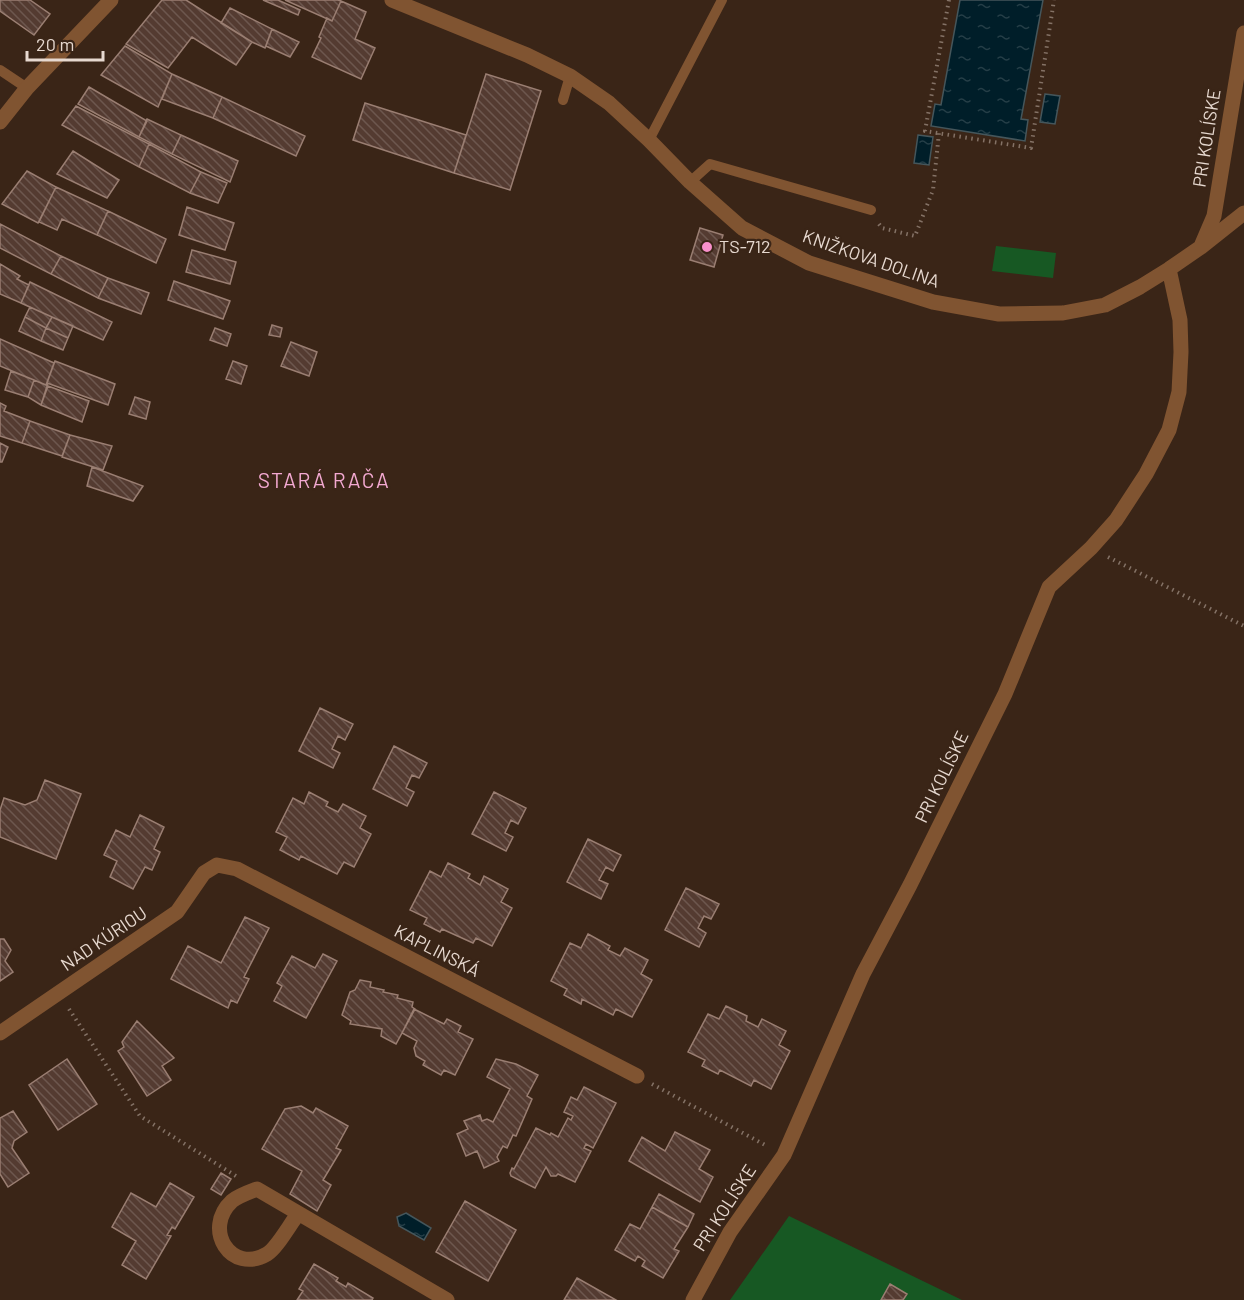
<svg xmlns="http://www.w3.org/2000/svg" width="1244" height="1300" viewBox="0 0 1244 1300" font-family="Barlow,sans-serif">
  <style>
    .green { fill: #175823 }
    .water { fill: url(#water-ripples); stroke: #45565b; stroke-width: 1.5 }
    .building { fill: url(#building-back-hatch); stroke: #9a7e72; stroke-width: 1.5 }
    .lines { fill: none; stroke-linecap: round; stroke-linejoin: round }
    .path { stroke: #847266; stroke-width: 4; stroke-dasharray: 1.5 4.5; stroke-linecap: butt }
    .lane { stroke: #805431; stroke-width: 10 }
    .street { stroke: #805431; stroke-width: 15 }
    .poi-dot { fill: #f890cb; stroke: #3a2517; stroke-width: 2 }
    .labels { text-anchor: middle; stroke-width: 4.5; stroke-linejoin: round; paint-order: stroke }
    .street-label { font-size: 18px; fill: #e7d9d0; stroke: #3a2517 }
    .poi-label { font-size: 18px; fill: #e7d9d0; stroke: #3a2517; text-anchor: start }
    .quarter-label { font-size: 21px; letter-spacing: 1.5px; fill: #f3a9d1; stroke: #3a2517 }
  </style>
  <defs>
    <pattern id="water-ripples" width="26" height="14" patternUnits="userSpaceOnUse" patternTransform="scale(1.5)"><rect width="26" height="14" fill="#001e29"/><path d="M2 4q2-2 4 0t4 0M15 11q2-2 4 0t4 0" fill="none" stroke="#253e47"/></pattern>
    <pattern id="building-back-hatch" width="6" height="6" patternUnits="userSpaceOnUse" patternTransform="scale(1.5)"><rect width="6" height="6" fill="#543b31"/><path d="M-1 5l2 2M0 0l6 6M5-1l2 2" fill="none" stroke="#6d574e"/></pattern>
  </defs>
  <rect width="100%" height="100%" fill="#3a2517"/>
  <!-- green -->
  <path class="green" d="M996,246L1056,253L1053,278L992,271Z
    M789,1216L962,1300H730Z"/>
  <!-- water -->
  <path class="water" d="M960,0H1043L1021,119L1028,120L1025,141L931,126L935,104L941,105Z
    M1045,94L1060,96L1055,124L1040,122Z
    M918,135L933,137L929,165L914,163Z
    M406,1213L431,1228L424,1240L399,1226L397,1217Z"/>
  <!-- building -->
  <path class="building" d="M0,0H30L50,14L34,35L0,11Z
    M162,0H186L252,42L236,65L192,37L168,68L126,44Z
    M263,0H278L300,10L298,15Z
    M285,0H338L341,1L332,21Z
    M341,1L366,12L355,39L375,48L361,79L312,57L321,38L319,37L327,18L332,21Z
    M230,8L272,29L265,48L252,42L221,23Z
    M272,29L299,42L290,57L266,46Z
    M125,46L172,74L158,107L101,75Z
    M172,74L222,97L213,118L162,99Z
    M486,74L541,91L510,190L454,173Z
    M89,87L147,121L139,137L78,104Z
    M222,97L305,136L296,156L213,118Z
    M365,103L466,135L454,173L353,140Z
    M76,106L149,144L139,167L62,125Z
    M147,119L181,135L172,154L139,137Z
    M181,135L238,161L230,182L172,154Z
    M149,144L201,172L190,193L139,167Z
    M73,151L119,180L107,198L57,174Z
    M27,171L56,187L38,223L2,204Z
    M201,172L227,183L218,203L190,193Z
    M56,187L108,211L97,235L62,219L57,230L39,222Z
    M187,207L234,223L225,250L179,235Z
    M108,211L166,239L156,263L97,235Z
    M0,224L61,256L51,274L0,248Z
    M700,228L723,235L714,267L690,260Z
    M192,250L236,262L230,284L186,272Z
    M61,256L108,278L98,298L51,274Z
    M0,264L20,276L17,279L29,285L21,303L0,294Z
    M108,278L149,293L141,314L98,298Z
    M174,281L230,301L223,319L168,300Z
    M30,282L112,322L103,340L21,303Z
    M30,307L52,317L46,328L25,317Z
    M25,317L46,328L41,341L19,331Z
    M52,317L73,326L68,338L46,328Z
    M272,325L282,328L280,337L269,335Z
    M46,328L68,338L63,350L41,341Z
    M215,328L231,334L227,346L210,340Z
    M0,339L54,363L46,385L0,366Z
    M291,342L317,352L309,376L281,366Z
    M55,361L115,384L108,405L47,383Z
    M233,361L247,366L241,384L226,379Z
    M11,371L34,380L28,397L5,390Z
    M34,380L46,385L48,383L41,405L28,397Z
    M48,386L89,401L82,422L41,405Z
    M135,397L150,402L146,419L129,414Z
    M0,403L6,406L4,411L30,421L22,443L0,436Z
    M30,421L70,435L62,456L22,443Z
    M70,435L112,446L103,470L62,457Z
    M0,443L8,447L2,462H0Z
    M92,467L143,486L133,501L87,486Z
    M320,708L353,724L345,740L338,736L332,749L340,753L333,768L299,751Z
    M394,746L427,763L419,778L412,775L406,788L414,792L407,806L373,789Z
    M45,780L81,794L56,859L0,837V810L4,798L25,805L37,800Z
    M309,792L328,802L326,806L338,812L343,804L366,816L360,828L371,834L354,867L344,862L337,874L301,856L299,860L280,850L287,837L276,832L293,798L304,804Z
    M494,792L526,808L518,824L511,820L505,833L513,837L506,851L472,834Z
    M140,815L164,827L154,849L160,852L152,870L145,867L133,889L110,877L117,861L104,855L116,830L130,837Z
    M588,839L621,855L613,871L606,867L599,880L608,884L601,899L567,882Z
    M448,863L470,874L468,878L480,885L484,876L508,889L501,902L512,908L492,946L476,938L473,943L442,929L440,932L424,924L427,918L410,910L430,871L441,877Z
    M686,888L719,904L711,919L704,916L698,928L706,933L699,947L665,930Z
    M245,917L269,928L244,977L249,979L237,1003L231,1000L228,1008L171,979L188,946L221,963Z
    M588,934L610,946L608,950L620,956L625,948L648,960L641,974L652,980L632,1017L616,1009L613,1015L582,999L581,1004L564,995L567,989L551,981L570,943L581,948Z
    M0,939H4L11,950L5,961L13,972L0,981Z
    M323,954L337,961L306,1018L274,1001L282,986L277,983L292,956L315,968Z
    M360,980L371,982L370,987L384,990L383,992L398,995L397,998L413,1002L412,1007L415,1009L396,1044L381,1036L382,1029L350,1024L351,1021L342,1015L350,992L355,990Z
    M726,1006L747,1016L746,1021L758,1027L762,1019L786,1031L779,1045L790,1051L771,1089L754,1080L751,1086L720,1070L718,1074L702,1066L705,1060L688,1052L708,1014L719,1019Z
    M414,1009L444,1024L447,1019L461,1026L458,1032L473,1039L455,1075L444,1070L441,1075L423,1065L425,1061L416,1056L414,1048L417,1041L402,1033Z
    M137,1021L174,1058L162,1066L171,1080L147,1096L118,1051L124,1047L122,1042Z
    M67,1059L97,1104L58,1130L29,1085Z
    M496,1059L516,1064L538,1075L527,1096L532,1099L516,1136L513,1135L507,1148L503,1146L497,1157L499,1161L484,1168L477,1151L466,1156L457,1134L468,1129L464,1121L480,1115L482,1121L487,1119L493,1122L510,1089L487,1077Z
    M584,1087L616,1103L593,1148L586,1144L584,1148L591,1151L575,1182L558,1174L556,1176H551L546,1167L535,1188L511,1176L510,1173L512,1168L514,1169L536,1128L550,1135L551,1133L558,1137L568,1118L571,1120L573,1116L564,1112L571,1097L577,1100Z
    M301,1106L313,1113L316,1108L348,1126L336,1148L341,1150L323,1180L331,1185L317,1211L290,1194L302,1171L262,1149L285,1109Z
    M13,1111L27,1132L14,1141L12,1148L29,1173L8,1187L0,1174V1118Z
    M675,1132L710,1150L699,1169L713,1177L700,1202L629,1161L642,1137L665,1151Z
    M221,1173L231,1179L221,1195L211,1189Z
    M170,1183L194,1197L175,1229L172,1227L167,1235L171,1236L146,1279L122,1265L136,1241L112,1227L131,1193L156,1207Z
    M659,1194L694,1214L688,1227L652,1207Z
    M465,1201L516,1230L488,1281L436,1252Z
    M652,1207L688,1227L674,1249L679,1251L663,1278L642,1266L645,1261L638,1256L635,1261L615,1250L630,1224L640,1229Z
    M314,1264L338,1278L336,1281L346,1287L348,1283L373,1298L372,1300H297L303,1291L299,1289Z
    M577,1278L616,1300H564Z
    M890,1284L907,1294L903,1300H881Z"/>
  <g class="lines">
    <!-- path -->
    <path class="path" d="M949,0L925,131L1031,148L1054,0
      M879,224L882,228L915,236L933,190L939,133
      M1108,557L1244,626
      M69,1009L140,1116L236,1176
      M652,1084L767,1146"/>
    <!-- lane -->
    <path class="lane" d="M0,70L27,88
      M563,100L570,76
      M649,140L722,0
      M690,182L710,164L871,210"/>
    <!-- street -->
    <path class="street" d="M392,0L527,55L570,76L609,103L649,140L690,182L742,228L809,263L933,302L999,314L1063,313L1105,305L1140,287L1169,269L1201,247L1244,213
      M0,122L27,88L111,0
      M1202,244L1214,216L1244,33
      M0,1033L177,912L204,873L217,865L237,869L637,1076
      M298,1214C290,1224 277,1248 267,1254C231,1275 202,1229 232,1201C238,1196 249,1192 257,1189L447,1300
      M693,1300L730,1232L784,1155L863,974L910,885L1005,694L1049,587L1091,548L1116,520L1146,474L1169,430L1179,392L1181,352L1180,320L1169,269"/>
  </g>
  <!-- markers -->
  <circle class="poi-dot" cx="707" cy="247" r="6"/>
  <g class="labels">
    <!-- street labels -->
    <g class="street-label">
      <text transform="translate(1207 138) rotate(-81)" y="6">PRI KOLÍSKE</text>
      <text transform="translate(871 259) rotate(19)" y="6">KNIŽKOVA DOLINA</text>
      <text transform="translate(942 777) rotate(-64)" y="6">PRI KOLÍSKE</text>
      <text transform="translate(104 939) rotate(-34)" y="6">NAD KÚRIOU</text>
      <text transform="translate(437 951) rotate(27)" y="6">KAPLINSKÁ</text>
      <text transform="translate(725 1208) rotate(-57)" y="6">PRI KOLÍSKE</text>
    </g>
    <!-- poi labels -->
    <g class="poi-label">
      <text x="719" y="253">TS-712</text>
    </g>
    <!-- quarter labels -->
    <g class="quarter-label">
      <text x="324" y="488">STARÁ RAČA</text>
    </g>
  </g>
  <!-- scale -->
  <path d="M27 51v9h76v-9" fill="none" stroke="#e7d9d0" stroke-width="3"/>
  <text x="36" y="51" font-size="18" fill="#e7d9d0" stroke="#3a2517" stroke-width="4.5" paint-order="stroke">20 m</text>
</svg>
